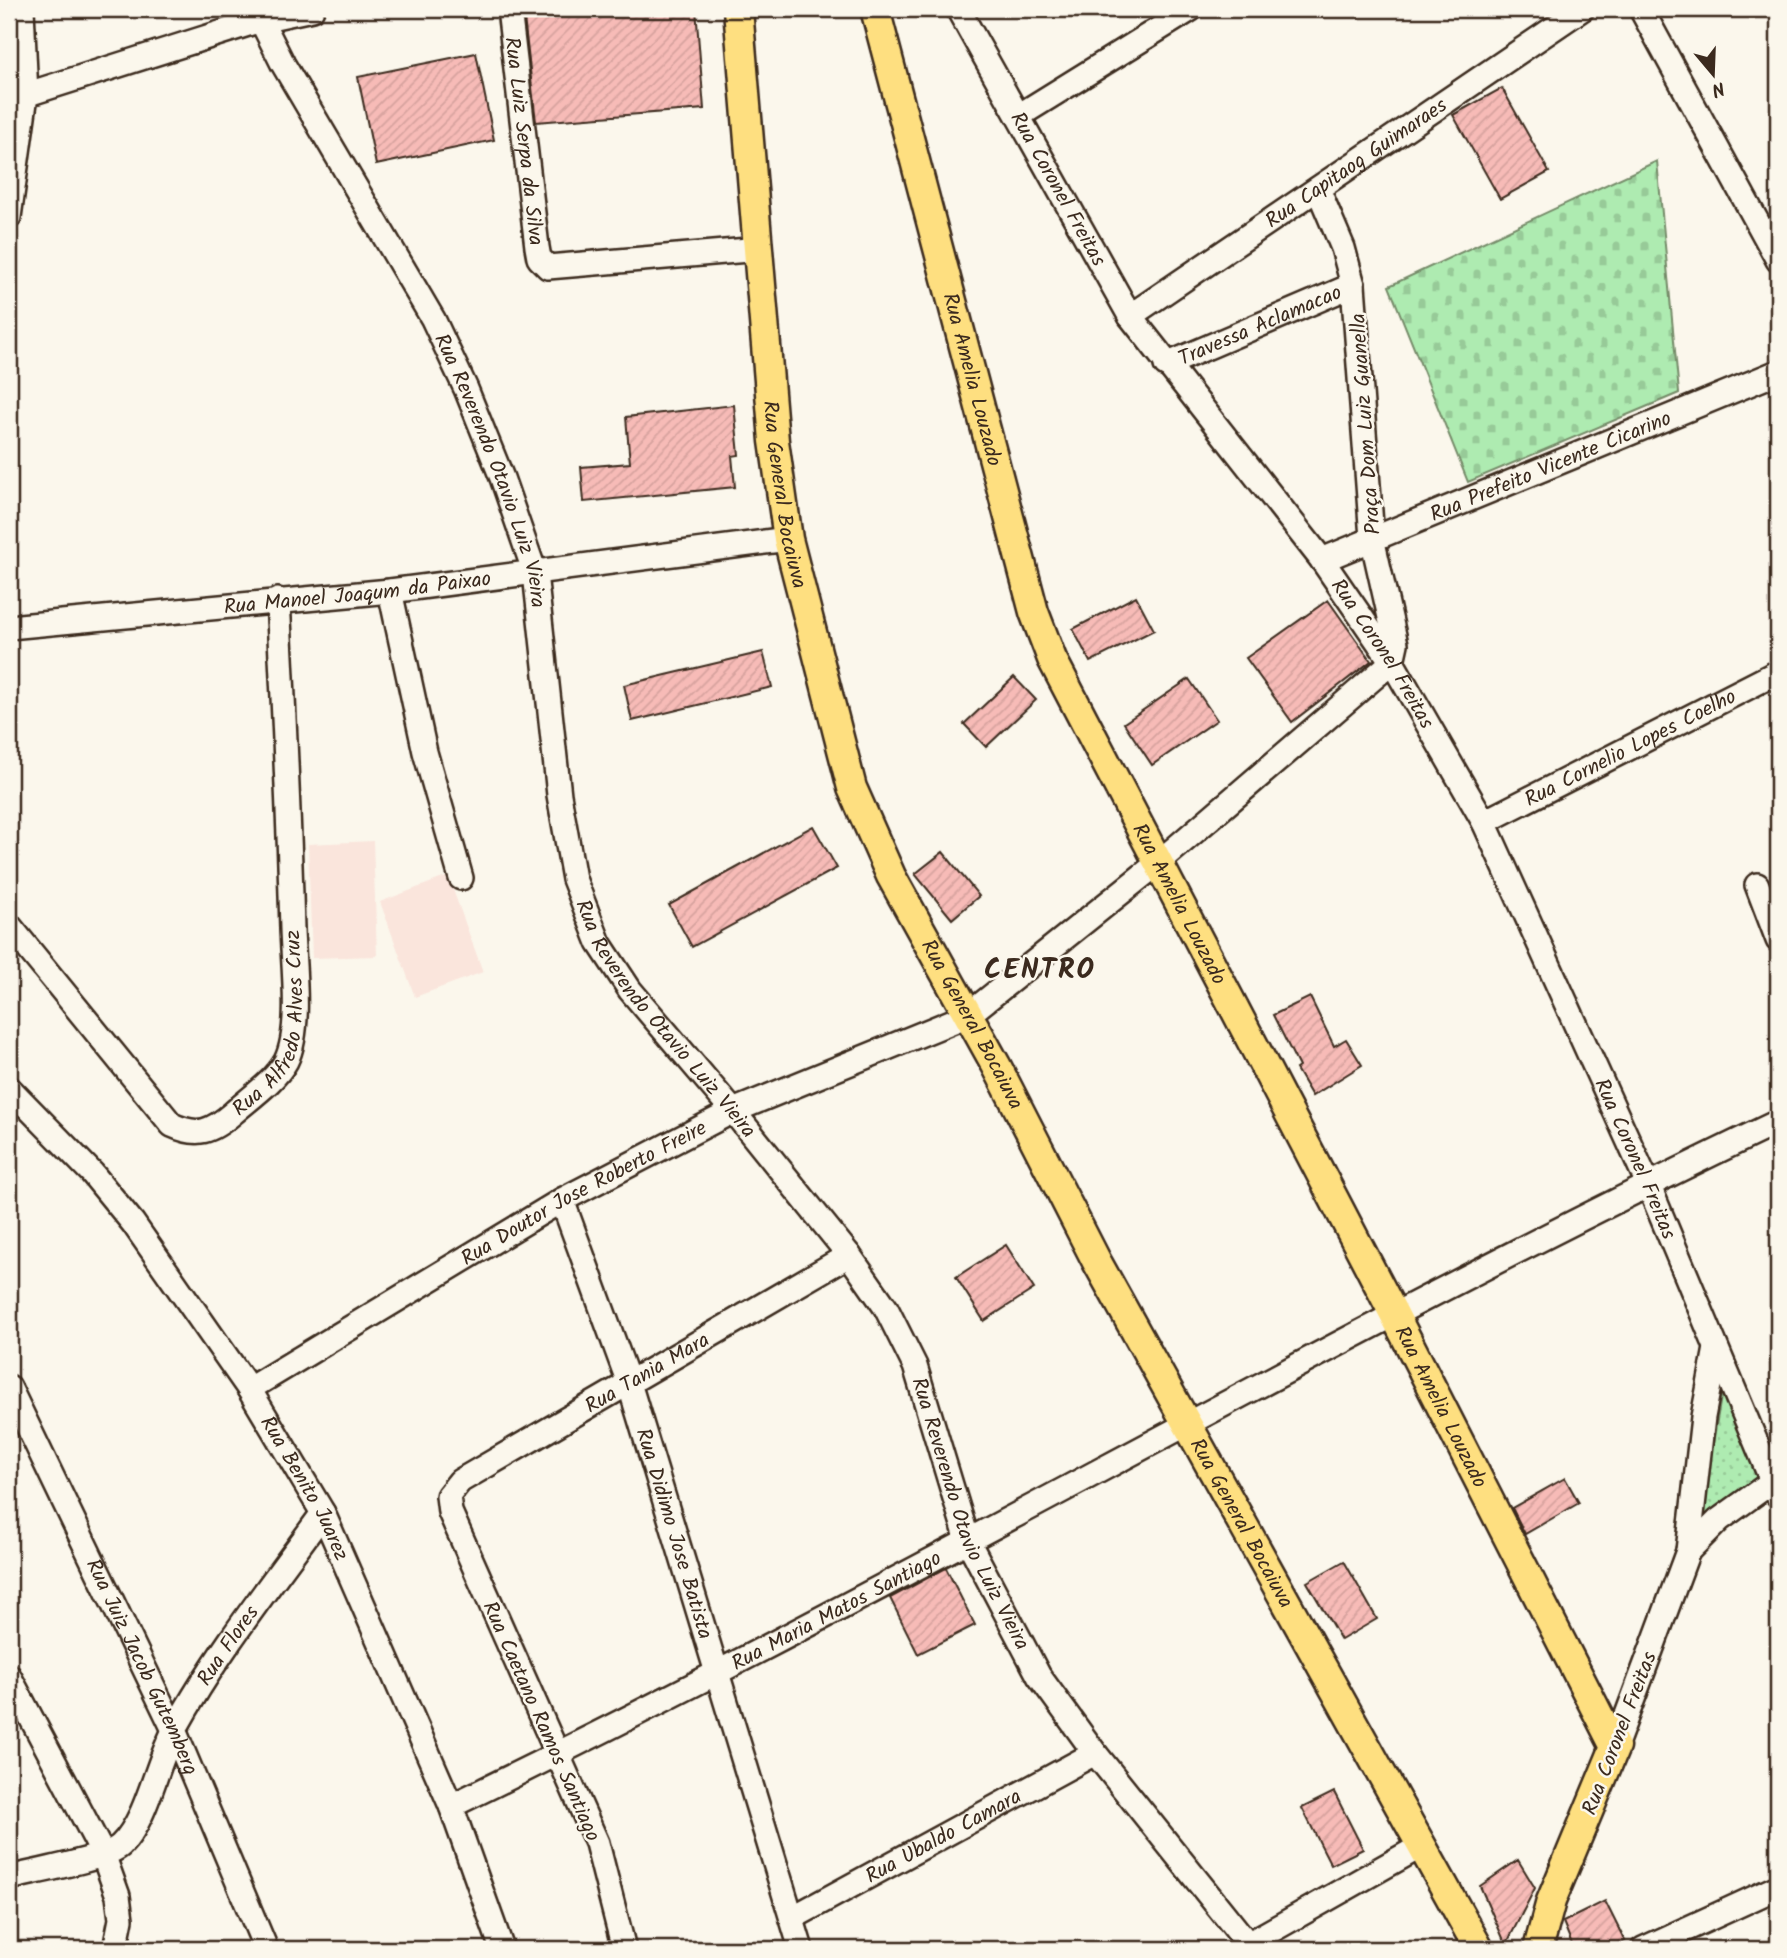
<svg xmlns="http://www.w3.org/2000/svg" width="1787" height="1958" viewBox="0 0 1787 1958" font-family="Kalam,sans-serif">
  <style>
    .built { fill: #fae5dc }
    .cemetery { fill: url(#cemetery-stones); stroke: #748a68; stroke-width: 2 }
    .park { fill: url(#park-dots); stroke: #748a68; stroke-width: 2 }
    .building { fill: url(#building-hatch); stroke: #3b2a1e; stroke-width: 2 }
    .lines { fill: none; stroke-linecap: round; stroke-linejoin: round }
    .minor-casing { stroke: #3b2a1e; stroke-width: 28 }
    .major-casing { stroke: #3b2a1e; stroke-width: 33 }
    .minor { stroke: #fbf7ec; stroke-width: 23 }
    .major { stroke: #fedf80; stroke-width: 28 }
    .labels { text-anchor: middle; stroke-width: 5; stroke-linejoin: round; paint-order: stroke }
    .street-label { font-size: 21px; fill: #3b2a1e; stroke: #fbf7ec }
    .district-label { font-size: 28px; font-weight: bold; letter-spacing: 2px; fill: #3b2a1e; stroke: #fbf7ec }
  </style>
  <defs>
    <pattern id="cemetery-stones" width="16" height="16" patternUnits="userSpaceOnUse" patternTransform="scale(1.75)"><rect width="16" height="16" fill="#aeebb1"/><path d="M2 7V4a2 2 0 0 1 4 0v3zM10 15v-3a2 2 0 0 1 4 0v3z" fill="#97ca98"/></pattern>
    <pattern id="park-dots" width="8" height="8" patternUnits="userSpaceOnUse" patternTransform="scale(1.75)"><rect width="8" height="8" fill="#aeebb1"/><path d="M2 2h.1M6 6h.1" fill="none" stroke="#97ca98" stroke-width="1.8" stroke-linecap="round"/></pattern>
    <pattern id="building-hatch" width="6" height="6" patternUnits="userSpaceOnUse" patternTransform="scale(1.75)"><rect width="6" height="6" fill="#f7bbb7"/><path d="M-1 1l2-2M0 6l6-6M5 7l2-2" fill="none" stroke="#d5a19d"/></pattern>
  </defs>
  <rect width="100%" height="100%" fill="#fbf7ec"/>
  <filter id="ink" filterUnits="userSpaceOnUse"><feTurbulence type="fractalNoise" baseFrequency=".0143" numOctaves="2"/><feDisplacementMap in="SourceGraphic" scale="14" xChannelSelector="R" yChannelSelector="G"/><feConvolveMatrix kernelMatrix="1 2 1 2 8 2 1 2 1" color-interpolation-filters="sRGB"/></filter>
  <g filter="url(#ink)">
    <!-- built -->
    <path class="built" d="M373,841L377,956L312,958L308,844Z
      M448,876L483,972L415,997L380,902Z"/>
    <!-- cemetery -->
    <path class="cemetery" d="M1657,161L1679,393L1468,482L1389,286Z"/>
    <!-- park -->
    <path class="park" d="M1723,1385L1761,1474L1699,1525Z"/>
    <!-- building -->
    <path class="building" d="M523,9H696L704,109L536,122Z
      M476,53L494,140L376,165L358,77Z
      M1502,88L1549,172L1500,199L1453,115Z
      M734,405L739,455L732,456L735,487L584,502L581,467L630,463L626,417Z
      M1136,596L1154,630L1090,662L1073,629Z
      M1328,600L1371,661L1292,722L1246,658Z
      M763,652L772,687L632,721L624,685Z
      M1014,677L1036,700L986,747L964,724Z
      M1189,679L1217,720L1152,765L1124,723Z
      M813,826L837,868L692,947L669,905Z
      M943,852L979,896L952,919L915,874Z
      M1310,997L1334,1046L1346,1039L1362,1065L1312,1096L1296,1069L1299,1067L1273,1015Z
      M1006,1245L1034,1289L984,1321L956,1277Z
      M1565,1478L1579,1503L1525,1534L1512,1508Z
      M1344,1561L1377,1619L1341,1640L1307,1582Z
      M946,1568L975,1625L918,1654L890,1598Z
      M1334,1792L1363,1849L1331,1865L1302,1808Z
      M1518,1860L1535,1888L1506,1945L1480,1886Z
      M1605,1901L1625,1941L1608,1949H1574L1563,1922Z"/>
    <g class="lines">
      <!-- minor casing -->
      <g class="minor-casing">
        <g id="minor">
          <path id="s1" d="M251,9L261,20L283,64L433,319L466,389L502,478L535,573L559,795L574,879L599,943L630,990L733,1111L849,1255L886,1308L915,1366L968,1541L1039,1676L1095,1753L1252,1949"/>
          <path id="s2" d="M509,9L537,247L539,258L548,267L760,249"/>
          <path id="s3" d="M958,9L1130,316L1322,560L1392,662L1484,822L1648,1184L1778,1495"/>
          <path d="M1641,9L1778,260"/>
          <path d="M9,100L261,20L312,9"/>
          <path d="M1020,115L1191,9"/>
          <path d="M9,217L26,95L22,9"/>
          <path id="s4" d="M1130,316L1582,9"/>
          <path id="s5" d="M1166,365L1353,285"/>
          <path id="s6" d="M1322,560L1778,372"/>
          <path d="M390,591L425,752L461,878"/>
          <path id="s7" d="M9,627L390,591L788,539"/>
          <path id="s8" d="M1484,822L1778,672"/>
          <path d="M1757,885L1778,940"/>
          <path id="s9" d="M9,925L172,1125C198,1137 211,1132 233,1113C250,1098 275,1081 286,1061C302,1028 293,965 292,929C289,819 284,710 278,600"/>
          <path id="s10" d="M9,1088L92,1173L133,1223L249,1389L323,1513L451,1806L502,1949"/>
          <path id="s11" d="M562,1200L629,1383L801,1949"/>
          <path id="s12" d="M9,1387L174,1730L266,1949"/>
          <path id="s13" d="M249,1389L562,1200L733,1111L968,1015L1158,863L1392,662L1396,644L1372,538L1353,285L1343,248L1318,189"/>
          <path d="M1688,1551L1719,1520L1773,1481"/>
          <path d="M9,1676L103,1854L118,1896L121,1919L115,1949"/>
          <path d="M1615,1747L1688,1551L1703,1417L1716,1348"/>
          <path id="s14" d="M451,1806C899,1589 1329,1336 1778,1122"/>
          <path id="s15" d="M9,1878C32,1872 107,1859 121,1845C148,1818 156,1763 175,1729C216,1654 273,1582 323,1513"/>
          <path id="s16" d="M792,1918L1095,1753"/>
          <path id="s17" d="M624,1949L597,1843L450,1512L448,1496L460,1481L849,1255"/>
          <path d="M1239,1949L1421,1846"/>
          <path d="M1643,1949L1778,1887"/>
        </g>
      </g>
      <!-- major casing -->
      <g class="major-casing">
        <g id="major">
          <path id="s18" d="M738,9L774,441L788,539L852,788L891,876L996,1065L1097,1262L1479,1949"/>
          <path id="s19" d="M875,9L1034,612L1052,659L1394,1314L1615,1747L1551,1901L1538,1949"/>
        </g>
      </g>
      <!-- minor -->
      <use href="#minor" class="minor"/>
      <!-- major -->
      <use href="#major" class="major"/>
    </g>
  </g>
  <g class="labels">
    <!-- street labels -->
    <g class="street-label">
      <text dy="7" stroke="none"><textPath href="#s2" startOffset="133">Rua Luiz Serpa da Silva</textPath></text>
      <text dy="7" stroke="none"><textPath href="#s4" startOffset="273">Rua Capitaog Guimaraes</textPath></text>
      <text dy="7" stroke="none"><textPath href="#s3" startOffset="206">Rua Coronel Freitas</textPath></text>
      <text dy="7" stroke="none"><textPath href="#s5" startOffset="102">Travessa Aclamacao</textPath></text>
      <text dy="7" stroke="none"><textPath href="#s19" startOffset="383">Rua Amelia Louzado</textPath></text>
      <text transform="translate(1365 424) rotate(-94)" y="7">Praça Dom Luiz Guanella</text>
      <text dy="7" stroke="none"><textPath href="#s6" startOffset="247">Rua Prefeito Vicente Cicarino</textPath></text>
      <text dy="7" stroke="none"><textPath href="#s1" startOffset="523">Rua Reverendo Otavio Luiz Vieira</textPath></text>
      <text dy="7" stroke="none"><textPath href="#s18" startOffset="488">Rua General Bocaiuva</textPath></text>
      <text dy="7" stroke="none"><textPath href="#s7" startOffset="350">Rua Manoel Joaqum da Paixao</textPath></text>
      <text dy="7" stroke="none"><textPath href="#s3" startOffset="774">Rua Coronel Freitas</textPath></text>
      <text dy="7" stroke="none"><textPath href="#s8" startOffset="164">Rua Cornelio Lopes Coelho</textPath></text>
      <text dy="7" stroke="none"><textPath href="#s19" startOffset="950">Rua Amelia Louzado</textPath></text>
      <text dy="7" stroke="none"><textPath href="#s1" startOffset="1111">Rua Reverendo Otavio Luiz Vieira</textPath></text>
      <text dy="7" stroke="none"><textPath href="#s9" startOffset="430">Rua Alfredo Alves Cruz</textPath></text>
      <text dy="7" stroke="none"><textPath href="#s18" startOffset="1055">Rua General Bocaiuva</textPath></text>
      <text dy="7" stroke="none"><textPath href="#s3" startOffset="1340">Rua Coronel Freitas</textPath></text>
      <text dy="7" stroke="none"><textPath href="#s13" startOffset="388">Rua Doutor Jose Roberto Freire</textPath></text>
      <text dy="7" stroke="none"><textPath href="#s17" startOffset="723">Rua Tania Mara</textPath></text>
      <text dy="7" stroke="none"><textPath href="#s19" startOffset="1517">Rua Amelia Louzado</textPath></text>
      <text dy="7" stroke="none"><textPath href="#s10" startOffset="500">Rua Benito Juarez</textPath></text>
      <text dy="7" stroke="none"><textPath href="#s1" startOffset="1699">Rua Reverendo Otavio Luiz Vieira</textPath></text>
      <text dy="7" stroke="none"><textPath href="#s18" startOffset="1622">Rua General Bocaiuva</textPath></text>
      <text dy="7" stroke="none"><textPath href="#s11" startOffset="352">Rua Didimo Jose Batista</textPath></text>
      <text dy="7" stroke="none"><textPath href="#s14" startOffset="432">Rua Maria Matos Santiago</textPath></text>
      <text dy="7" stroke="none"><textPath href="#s15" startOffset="345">Rua Flores</textPath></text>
      <text dy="7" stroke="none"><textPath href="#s12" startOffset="310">Rua Juiz Jacob Gutemberg</textPath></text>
      <text transform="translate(542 1721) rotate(66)" y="7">Rua Caetano Ramos Santiago</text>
      <text transform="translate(1619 1733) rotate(-69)" y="7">Rua Coronel Freitas</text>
      <text dy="7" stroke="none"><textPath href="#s16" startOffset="172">Rua Ubaldo Camara</textPath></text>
    </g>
    <!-- district labels -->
    <g class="district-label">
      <text x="1040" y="978">CENTRO</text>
    </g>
  </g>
  <!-- margin -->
  <rect width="1787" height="1958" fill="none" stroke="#fbf7ec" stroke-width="35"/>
  <rect x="18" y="18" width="1752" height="1923" fill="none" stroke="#3b2a1e" stroke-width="2.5" filter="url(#ink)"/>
  <!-- north arrow -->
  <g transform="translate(1713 74) rotate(161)" stroke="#fbf7ec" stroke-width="5" paint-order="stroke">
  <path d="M0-5L12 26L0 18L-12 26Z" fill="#3b2a1e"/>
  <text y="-10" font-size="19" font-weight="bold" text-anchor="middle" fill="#3b2a1e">N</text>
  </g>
</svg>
